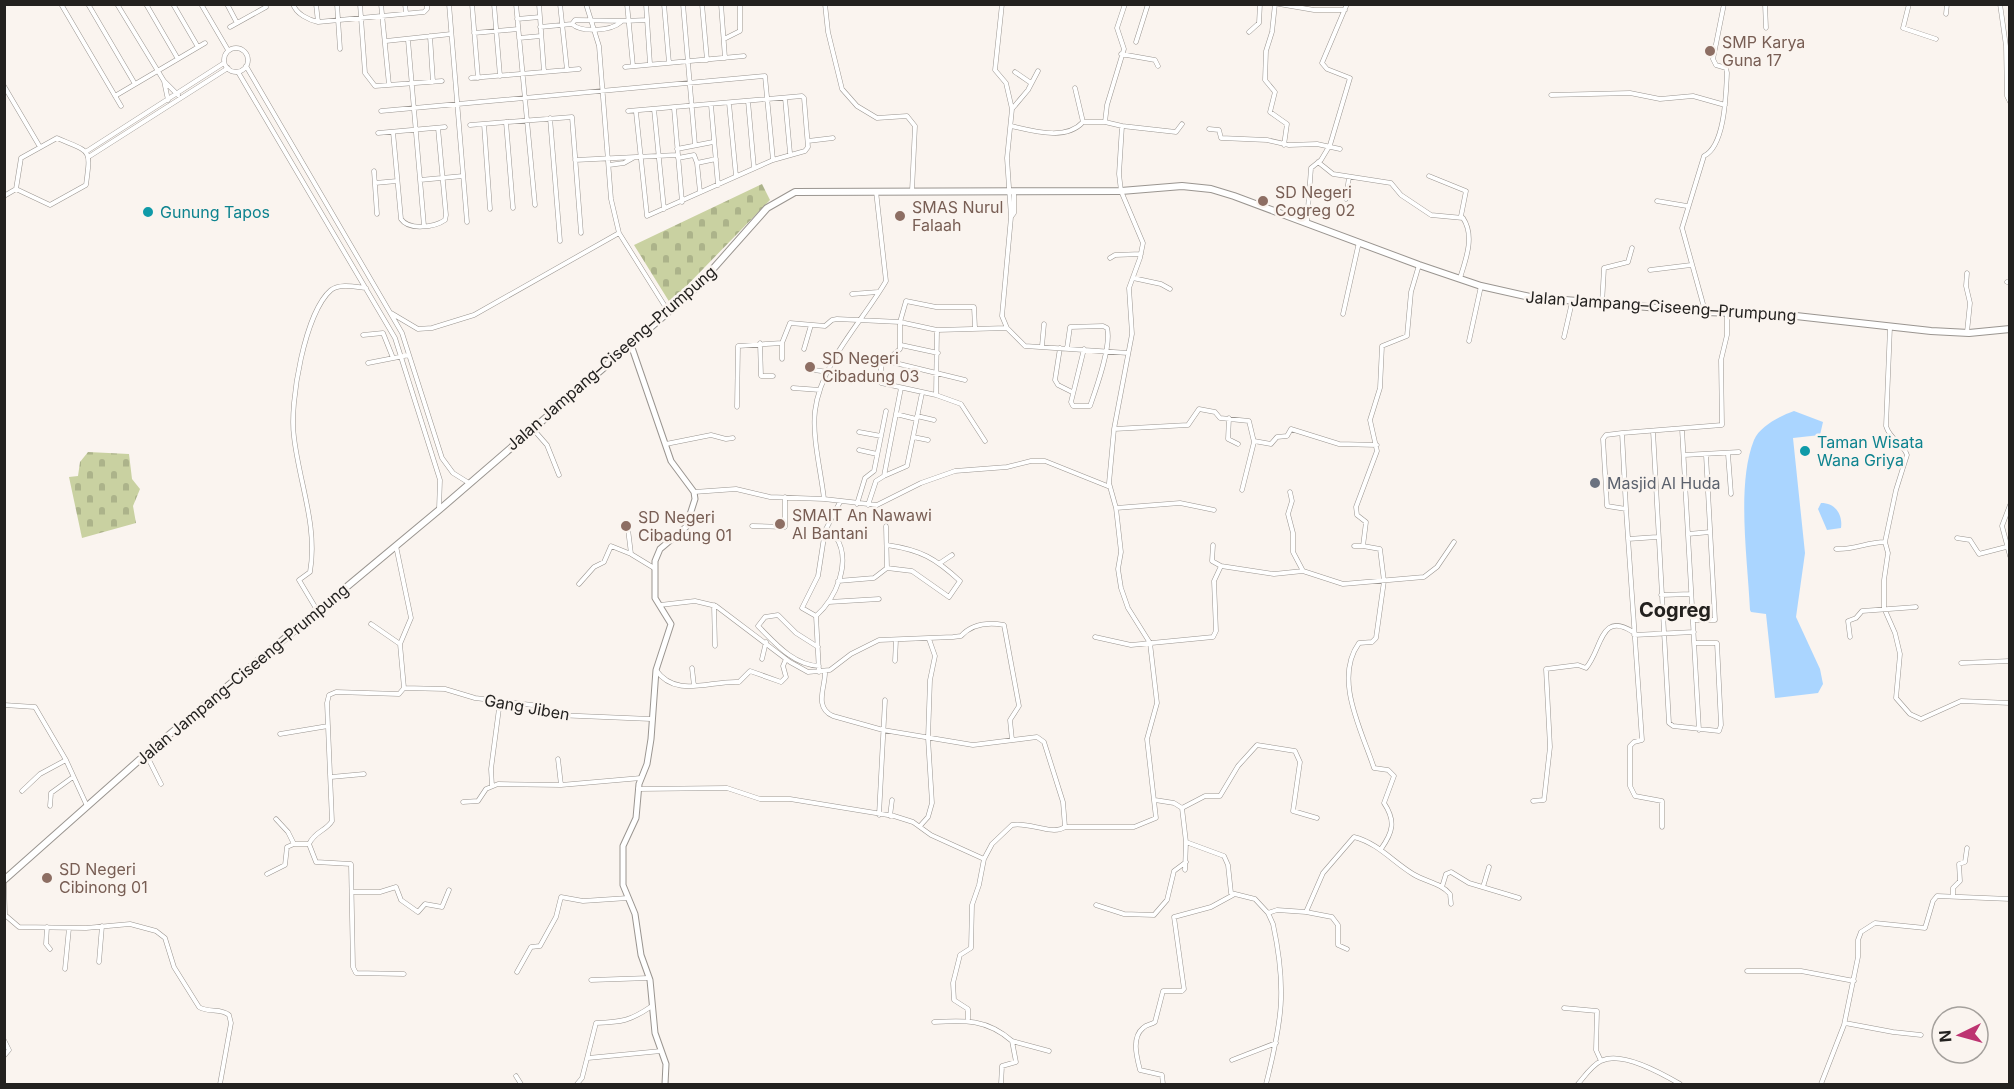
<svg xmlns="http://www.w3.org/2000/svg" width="2014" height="1089" viewBox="0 0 2014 1089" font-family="Inter,sans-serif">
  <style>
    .cemetery { fill: url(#cemetery-stones) }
    .water { fill: #aad5ff }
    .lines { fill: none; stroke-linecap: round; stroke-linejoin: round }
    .street-casing { stroke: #9a9590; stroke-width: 5 }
    .secondary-casing { stroke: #9a9590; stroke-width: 7 }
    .primary-casing { stroke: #9a9590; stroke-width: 8 }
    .street { stroke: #fff; stroke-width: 4 }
    .secondary { stroke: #fff; stroke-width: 5 }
    .primary { stroke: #fff; stroke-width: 6 }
    .education-dot { fill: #8d6e63; stroke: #faf4ef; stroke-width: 2 }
    .culture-dot { fill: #0f9aa8; stroke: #faf4ef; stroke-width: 2 }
    .worship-dot { fill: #6b7280; stroke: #faf4ef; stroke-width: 2 }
    .labels { text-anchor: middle; stroke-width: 5; stroke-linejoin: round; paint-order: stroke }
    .education-label { font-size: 16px; fill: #785e54; stroke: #faf4ef; text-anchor: start }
    .culture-label { font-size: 16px; fill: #0d838f; stroke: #faf4ef; text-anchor: start }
    .street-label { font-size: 16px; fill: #23211f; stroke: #faf4ef }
    .worship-label { font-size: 16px; fill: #5b616d; stroke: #faf4ef; text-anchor: start }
    .quarter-label { font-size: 20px; font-weight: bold; fill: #23211f; stroke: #faf4ef }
  </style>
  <defs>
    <pattern id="cemetery-stones" width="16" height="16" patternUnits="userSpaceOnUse" patternTransform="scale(1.5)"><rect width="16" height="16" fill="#c9d1a1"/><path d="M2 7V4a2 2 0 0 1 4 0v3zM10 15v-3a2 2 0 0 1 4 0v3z" fill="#acb38a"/></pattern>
  </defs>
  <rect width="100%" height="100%" fill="#faf4ef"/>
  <!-- cemetery -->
  <path class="cemetery" d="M762,184L770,200L670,303L634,245Z
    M88,452L129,454L132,479L140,489L133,506L136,523L82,538L69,477L78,476L80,462Z"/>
  <!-- water -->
  <path class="water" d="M1794,411L1823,422L1820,435L1793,438L1805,553L1796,617L1820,669L1823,684L1818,693L1775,698L1766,614L1751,612L1750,610C1748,562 1736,485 1754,440C1760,426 1780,416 1794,411Z
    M1821,503C1835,503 1843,514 1841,528L1827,530L1818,509Z"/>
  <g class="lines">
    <!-- street casing -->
    <g class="street-casing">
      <path id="street" d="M61,4L121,106
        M88,4L135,84
        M117,4L164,81L178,95
        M146,4L178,59
        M173,4L198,47
        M201,4L228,50
        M227,4L237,23
        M293,4C296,14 309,20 318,22L424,12L427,9V4
        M316,4L318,22
        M337,4L340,49
        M360,4L365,73L375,86L442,81
        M381,4L389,85
        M405,4L406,13
        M449,4L467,222
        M472,4L478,78
        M494,4L500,76
        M516,4L535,205
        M539,4L544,72
        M560,4L567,70
        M586,4L599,46L611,199L619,233L668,311
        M627,4L633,66
        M646,4L650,64
        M664,4L669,63
        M683,4L695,145
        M702,4L707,60
        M721,4L725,58
        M825,4L828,32L842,89L857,106L877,118L907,116L915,126L912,191
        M1002,4L995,70L1006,83L1012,109L1007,158L1011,217
        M1275,4L1272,32L1266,51L1265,80L1275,92L1270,112L1287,124L1284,145
        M1279,4L1314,10H1345
        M1765,4L1766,28
        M1909,4L1903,28L1936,39
        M2000,4L2006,46L2007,96L2010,102
        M1946,14L1947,4
        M517,19L540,17
        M572,24C582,33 611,31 621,22
        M230,27L266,7L265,4
        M540,27L572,24L575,20C600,20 622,22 647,20
        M1249,32L1259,23L1260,4
        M474,33L518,29
        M430,36L433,82
        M519,38L541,36
        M724,39L740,31V4
        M408,40L424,226
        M386,41L451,34
        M1136,42L1148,4
        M224 60a12 12 0 1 1 24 0a12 12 0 1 1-24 0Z
        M1121,54L1155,60L1158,66
        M246,66L402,333L442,458L453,473L469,483
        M625,67L744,56
        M238,72L395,338L440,480L439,509
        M1015,72L1031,83
        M471,78L579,69
        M164,81L168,100
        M4,86L40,147
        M1075,88L1083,122H1105
        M1551,95L1630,93L1660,99L1693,96L1725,105
        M115,96L205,43
        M785,98L790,153
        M748,101L754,168
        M729,103L736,176
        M711,105L718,185
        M674,108L682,202
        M654,109L664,209
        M1012,109L1028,90L1038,71
        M381,111L765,76L773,160
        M628,111L802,96L804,98L808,147L805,151L773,160L647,216L636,112
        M550,118L560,241
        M506,122L513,208
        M484,124L490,209
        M470,125L572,117L581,233
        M1011,126C1033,131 1066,141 1083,122
        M1122,126L1176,132L1182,124
        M1209,129L1219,130L1221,138L1267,140L1289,145L1317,144L1340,149
        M393,132L401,219C409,231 435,227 445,220L446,215L438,128
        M378,133L445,127
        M57,138C91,153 91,147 86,185L50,205L16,189L21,158Z
        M808,141L833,138
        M677,149L713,142
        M87,151L224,63
        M90,156L228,68
        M678,158L694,155L697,163L716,159
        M575,160L677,155
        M1318,162L1333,174L1391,183L1401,195L1431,215L1463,218C1475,236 1466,259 1460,278
        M697,163L700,192
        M609,165L624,163L633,158
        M374,171L377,214
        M1429,176L1466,191L1461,216
        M420,180L463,176
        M375,183L397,181
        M1014,192V213L1011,217L1002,316L1007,328L1025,346L1128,353
        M4,196L16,189
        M1346,199L1349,177
        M1657,201L1687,206
        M1307,222L1311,168L1321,160L1330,145L1350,78L1327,69L1322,63L1347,4
        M1110,258L1115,255L1141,254
        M1650,270L1691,265
        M1967,273L1966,286L1970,303L1967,332
        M1133,278L1161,284L1170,289
        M2007,282L2010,283
        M852,294L878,292
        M1602,304L1604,268L1628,262L1632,248
        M1705,311L1682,228L1704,156C1725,146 1726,94 1727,73L1726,68L1716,65L1713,59L1724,4
        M391,313L418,329L432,328L474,315L619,233
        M1343,314L1359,242
        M1890,327L1886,426C1890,440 1904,444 1907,455L1896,490L1885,542L1888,553L1884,580V608L1895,633L1900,654L1896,698L1910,714L1921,719L1961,701L2010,703
        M937,330L936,395L881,383V365L900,349V322L906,301L936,307H974L975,328
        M363,335L383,333L393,358
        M1564,337L1572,302
        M1469,341L1481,286
        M760,343L761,376H773
        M782,343V359
        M901,345L938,353
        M1042,346L1044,324
        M1060,348L1055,380L1058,385L1072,392
        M1067,348L1070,327L1103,326L1107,328C1112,345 1096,389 1090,406H1073L1071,402L1084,349
        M804,349L811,325
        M887,361L965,380
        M368,363L409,355
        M814,370L828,372
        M793,388L820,390
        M901,388L884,476L907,466L913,437
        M922,393L913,437L928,440
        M936,395L961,404L985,441
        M737,407L738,346L782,343L790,323L825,326L832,320L837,319L900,322L937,330L1007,328
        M896,414L916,419
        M917,416L934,420
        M1229,418L1228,439L1238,444
        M533,429L547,445L559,475
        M1114,429L1188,425L1199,409L1215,412L1220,418L1249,421L1254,442L1242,490
        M1682,429L1699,730
        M1653,431L1669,723L1673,726L1719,731L1721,725L1717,643H1695
        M859,432L881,436
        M1622,433L1626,509
        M1254,441L1271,444L1277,437L1287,436L1291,429L1339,444L1377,445
        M666,444L711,435L726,439L733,438
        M859,450L877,454
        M1728,454L1731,494
        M1684,455L1739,452
        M694,492L736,489L770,497L824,499C821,471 812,438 815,411C821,362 863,321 886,281L876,191
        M1290,492L1292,501L1288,514L1293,533V552L1303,571
        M824,499L877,505L921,483L955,471L1007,467L1031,461H1045L1110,487
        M857,504L865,478L874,471L886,411
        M868,505L876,481L884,476
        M2010,505L2002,526L2010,556
        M1116,508L1180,503L1214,510
        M752,526L785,527V497
        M628,529L631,554L654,568
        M1688,534L1710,532
        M1957,538L1970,540L1979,554L2006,547
        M1628,539L1657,537
        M887,545C921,550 935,558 960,581L949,597L912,571L887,568
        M1213,545L1212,561L1221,566
        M1354,546H1363L1366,522L1357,515L1356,507L1377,451L1370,420L1380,388L1382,346L1407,336L1411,292L1419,265
        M1363,546L1380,549L1384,581L1376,638L1372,642L1359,643C1333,679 1362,731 1374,768L1388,770L1394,776L1384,803C1396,821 1393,832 1381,849
        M1836,549C1854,550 1867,542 1885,542
        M940,563L952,555
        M838,581L874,578L887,568L886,526
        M579,584L594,567L604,562L611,546L631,554
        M1661,595L1691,594
        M829,602L879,599
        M660,605L695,601L716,606L790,662L808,672L830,670L851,654L879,640L953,637L961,636C972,624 987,622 1004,625L1019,706L1010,720L1012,740
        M714,605L715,646
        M317,610L299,580L310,572C318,526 299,482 294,437C289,403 305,312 331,290C340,283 356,287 366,288
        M816,616C836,598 852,562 836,537L824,534
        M1693,620H1715L1706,455
        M371,624L400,644
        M1634,635L1694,632
        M1095,637L1131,645L1213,637L1216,631L1214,581L1221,566L1274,574L1303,571L1343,584L1424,577L1437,567L1454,542
        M1850,637L1848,621L1856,618L1862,611L1916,607
        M818,647L796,633L778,615L765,617L758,626C775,643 793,665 819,666
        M762,659L766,642
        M895,661L896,640
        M1961,663L2010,661
        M692,668L694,686
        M656,670C676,699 711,680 739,682L750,671L781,682L786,677L783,666L786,659
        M825,671C826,686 813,707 833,716L883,730L973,745L1037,737L1044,742L1063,802L1065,827C1052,836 1028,821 1012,825L992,844L984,859L979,885L972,905L971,948L960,955L953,983L954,1000L968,1009V1019
        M819,672L816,616L802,608L818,576L825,531L840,502
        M404,688L445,689L475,698L540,706L556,715L651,719
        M4,705L35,707L66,760L87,806
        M280,734L328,726
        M146,754L161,784
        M558,759L561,785
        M331,777L364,774
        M492,786L491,769L500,701
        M638,789L727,788L760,799H790L894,816L913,822L931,835L984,859
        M22,791L40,774L66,760
        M1155,800L1174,803L1182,808L1186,842L1224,856L1228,865L1231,893L1255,899L1268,913L1273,924C1287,989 1282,1021 1266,1084
        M1533,801L1544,800L1550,747L1546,669L1578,665L1586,668C1602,650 1600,610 1633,632
        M463,802L478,801L486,789L498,784L561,785L641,778
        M50,806L51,793L73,777
        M1182,808L1205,796H1220L1238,766L1257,745L1295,751L1300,762L1293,811L1317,818
        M879,815L885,700
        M890,816L892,800
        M276,819L288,832L294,844
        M920,826L928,817L932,803L928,738L930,680L935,656L929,639
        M1065,827H1134L1156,818L1147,739L1157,703L1150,643L1128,608L1121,588L1118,569L1121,552L1116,508L1109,483L1114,429L1132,334L1129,288L1140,258L1143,243L1121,191L1119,174L1122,126L1105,122L1107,105L1124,49L1117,28L1125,4
        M1662,827V801L1635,796L1630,786V746L1634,742L1642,740L1626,509L1607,506L1603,439L1606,435L1622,433L1722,425L1721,360L1727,335V313
        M309,844L316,862L351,864L353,967L356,973L404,974
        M1185,870L1186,842
        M267,874L285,865L287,847L294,844H309C315,831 326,831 332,821L327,703L329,695L336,692L399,694L404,688L400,644L411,618L396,546
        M4,882L5,915
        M1442,887L1446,874L1451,872L1469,883L1519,898
        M1483,887L1489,867
        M353,892H380L396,887L401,900L418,912L425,904L442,907L449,890
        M1953,896V888L1960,881L1959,864L1965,862L1967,848
        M1096,905L1124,914L1154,915L1167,900L1174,871L1186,862
        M1306,912L1332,917L1338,925V945L1347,949
        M1268,913L1277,910L1306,912L1323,873L1354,837C1378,843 1393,862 1413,874C1426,882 1441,883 1450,894L1451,904
        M5,915L19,927L86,928L130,924L156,931L165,938L174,967L199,1007C208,1013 221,1008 229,1015L231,1023L220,1084
        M47,927L46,944L50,949
        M99,962L102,926
        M65,969L69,928
        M1747,971H1801L1854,981
        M517,972L531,947L540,946L556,917L561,897L583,901L628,898
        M591,980L649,978
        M1564,1008L1597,1011L1596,1050L1601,1061
        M934,1022C965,1020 987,1019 1012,1041L1016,1062L1002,1066L1001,1084
        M1845,1023L1893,1032L1921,1035
        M4,1040L9,1050L4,1056
        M1012,1041L1049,1051
        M588,1058L661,1051
        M1232,1060L1276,1043
        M516,1076L521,1084
        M577,1084L582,1078L596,1023C622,1022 630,1021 652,1006
        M1163,1084L1162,1075L1140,1070C1137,1058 1131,1038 1143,1028C1147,1024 1151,1025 1155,1022L1163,991H1182L1184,989L1174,917L1211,907L1233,895
        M1578,1084C1584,1077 1592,1065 1601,1061C1621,1050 1663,1074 1680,1084
        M1821,1084L1844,1025L1858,957V940L1861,932L1875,923L1925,928L1933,901L1937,896L2010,899"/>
    </g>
    <!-- secondary casing -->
    <g class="secondary-casing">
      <path id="secondary" d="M630,342L671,461L694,492L695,499L686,527L660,549L655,561V598L671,624L656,670L651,739L647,764L639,784L636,818L623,846V885L635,914L641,955L650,980L655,1033L666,1064L665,1084"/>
    </g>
    <!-- primary casing -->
    <g class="primary-casing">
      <path id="primary" d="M4,880L146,754L439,510L696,288L767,208L795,192L1121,191L1182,186L1211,189L1234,196L1419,265L1481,286L1530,297L1706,312L1787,315L1931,331L1969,333L2010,329"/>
    </g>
    <!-- street -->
    <use href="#street" class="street"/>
    <!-- secondary -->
    <use href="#secondary" class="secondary"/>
    <!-- primary -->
    <use href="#primary" class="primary"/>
  </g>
  <!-- markers -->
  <g class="education-dot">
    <circle cx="1710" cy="51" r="6"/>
    <circle cx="1263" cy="201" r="6"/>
    <circle cx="900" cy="216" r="6"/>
    <circle cx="810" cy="367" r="6"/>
    <circle cx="780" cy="524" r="6"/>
    <circle cx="626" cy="526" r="6"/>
    <circle cx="47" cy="878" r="6"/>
  </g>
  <g class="culture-dot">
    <circle cx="148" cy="212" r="6"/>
    <circle cx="1805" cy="451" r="6"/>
  </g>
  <circle class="worship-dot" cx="1595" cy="483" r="6"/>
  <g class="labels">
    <!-- education labels -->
    <g class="education-label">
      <text x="1722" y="48">SMP Karya<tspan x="1722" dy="18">Guna 17</tspan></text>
      <text x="1275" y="198">SD Negeri<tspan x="1275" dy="18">Cogreg 02</tspan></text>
      <text x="912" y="213">SMAS Nurul<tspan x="912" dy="18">Falaah</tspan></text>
      <text x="822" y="364">SD Negeri<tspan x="822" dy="18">Cibadung 03</tspan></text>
      <text x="792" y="521">SMAIT An Nawawi<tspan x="792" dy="18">Al Bantani</tspan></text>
      <text x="638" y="523">SD Negeri<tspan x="638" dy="18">Cibadung 01</tspan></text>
      <text x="59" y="875">SD Negeri<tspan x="59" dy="18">Cibinong 01</tspan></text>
    </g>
    <!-- culture labels -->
    <g class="culture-label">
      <text x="160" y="218">Gunung Tapos</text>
      <text x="1817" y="448">Taman Wisata<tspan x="1817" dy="18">Wana Griya</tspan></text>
    </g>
    <!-- street labels -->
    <g class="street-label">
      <text transform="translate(1661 306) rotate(4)" y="6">Jalan Jampang–Ciseeng–Prumpung</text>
      <text transform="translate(611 358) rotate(-41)" y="6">Jalan Jampang–Ciseeng–Prumpung</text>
      <text transform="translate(242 674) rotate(-40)" y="6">Jalan Jampang–Ciseeng–Prumpung</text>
      <text transform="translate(527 707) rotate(10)" y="6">Gang Jiben</text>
    </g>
    <!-- worship labels -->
    <g class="worship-label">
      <text x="1607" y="489">Masjid Al Huda</text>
    </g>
    <!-- quarter labels -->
    <g class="quarter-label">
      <text x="1675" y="617">Cogreg</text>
    </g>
  </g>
  <!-- border -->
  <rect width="2014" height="1089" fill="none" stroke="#23211f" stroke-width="12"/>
  <!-- north arrow -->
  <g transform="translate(1960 1035) rotate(265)"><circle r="28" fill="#faf4ef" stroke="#a4a09c" stroke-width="1.5"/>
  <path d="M0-4.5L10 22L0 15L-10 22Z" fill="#bd3471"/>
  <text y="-9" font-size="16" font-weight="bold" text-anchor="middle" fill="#23211f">N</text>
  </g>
</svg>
